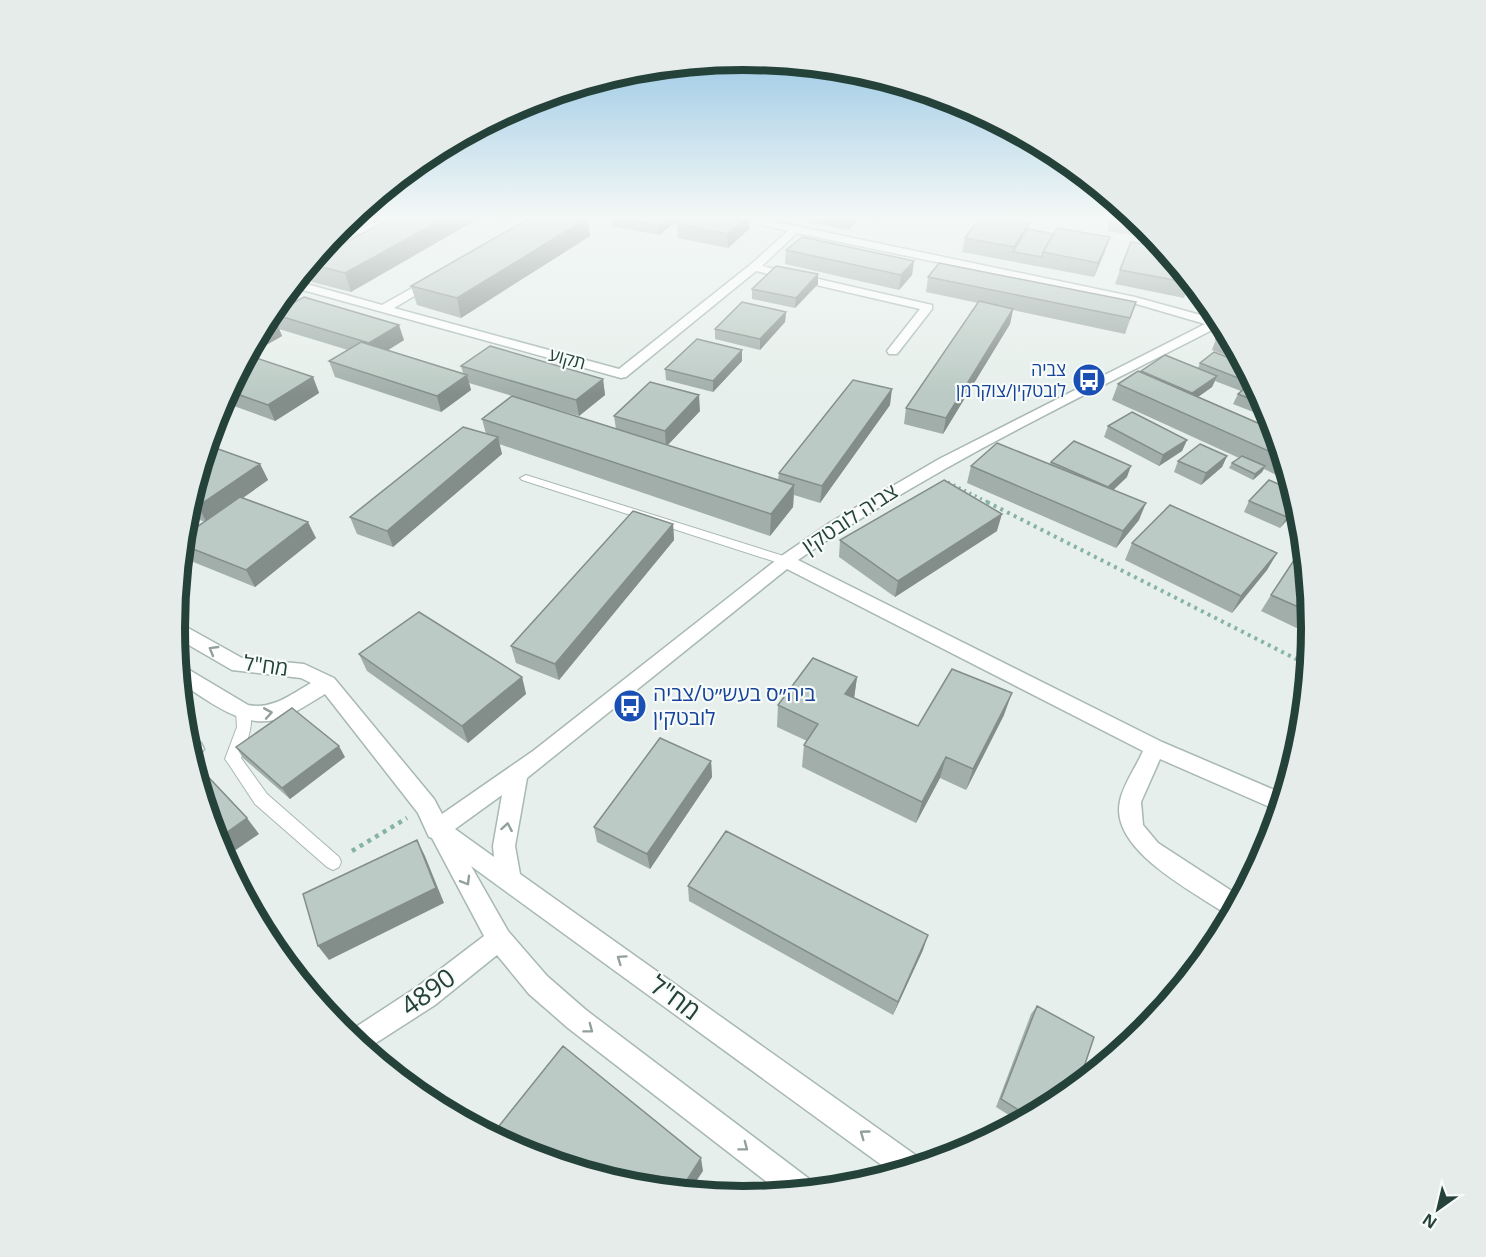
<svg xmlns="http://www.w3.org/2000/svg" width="1486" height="1257" viewBox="0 0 1486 1257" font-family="'Open Sans','Noto Sans Hebrew',sans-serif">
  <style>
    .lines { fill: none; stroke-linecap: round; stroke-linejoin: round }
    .service-casing { stroke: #a8b8b2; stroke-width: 2 }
    .minor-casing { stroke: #a8b8b2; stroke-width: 3 }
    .tertiary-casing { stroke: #a8b8b2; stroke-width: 3 }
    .path-far3 { stroke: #86b3a5; stroke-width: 2; stroke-dasharray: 1.5 3; stroke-linecap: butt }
    .path-far2 { stroke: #86b3a5; stroke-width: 3; stroke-dasharray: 2 4; stroke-linecap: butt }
    .path-far1 { stroke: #86b3a5; stroke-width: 4; stroke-dasharray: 3 4.5; stroke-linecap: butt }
    .path { stroke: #86b3a5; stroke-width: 4.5; stroke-dasharray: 4 5; stroke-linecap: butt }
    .service { fill: #fff; fill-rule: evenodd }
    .minor { fill: #fff; fill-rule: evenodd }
    .tertiary { fill: #fff; fill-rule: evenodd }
    .wall { fill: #a1aea9 }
    .shaded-wall { fill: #838d89 }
    .building { fill: #bbcac4; stroke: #838d89; stroke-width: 1.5 }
    .oneway { stroke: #92a09c }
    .labels { text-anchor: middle; stroke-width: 4.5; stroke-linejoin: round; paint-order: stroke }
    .far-street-label { font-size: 18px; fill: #24423a; stroke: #f7fbf9 }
    .far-transit-label { font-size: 18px; fill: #164399; stroke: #f7fbf9; text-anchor: end }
    .street-label { font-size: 21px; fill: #24423a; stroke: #f7fbf9 }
    .transit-label { font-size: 21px; fill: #164399; stroke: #f7fbf9; text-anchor: start }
    .near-street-label { font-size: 26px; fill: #24423a; stroke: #f7fbf9 }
    .rim { fill: none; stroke: #24423a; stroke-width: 8 }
  </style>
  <rect width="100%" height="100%" fill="#e6efeb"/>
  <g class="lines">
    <!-- service casing -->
    <g class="service-casing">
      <path id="service" d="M526,475L790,558L792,561L786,565L782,564L522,480L520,478Z
        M243,706L248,708C256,724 246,742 241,758L267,794L339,857L341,862L339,867L333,870L327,867L255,804L228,763L225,759L237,727L236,712L238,708Z"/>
    </g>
    <!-- minor casing -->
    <g class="minor-casing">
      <path id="minor" d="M738,219H756L796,226L1135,297L1215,319L1218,318L1222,325C1078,399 932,467 798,560L1162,742L1284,794L1279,811L1160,759L1141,802L1143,825L1158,843L1241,897L1231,916L1228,915C1194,892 1109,850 1120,801C1123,785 1136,767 1143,751L787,569L527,778L515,846L520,874L921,1159L924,1165L894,1174L471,866L508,931L547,976L586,1010L812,1181L816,1190L781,1193L568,1028L529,994L497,955L435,1005L365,1050L345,1034L417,987L484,936L432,838L429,837L418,813L325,694C313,701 301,709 289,715C248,735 213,703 180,683L178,666L186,668L248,705C272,710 290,695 311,683L301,678L232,670L175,637V623L181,624L242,658L304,664L334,678L434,799L442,814L533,751L780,557L831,522L939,459L1205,324L1133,303L797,233L762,266L932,305V309L897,354H889L887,351L920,309L756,271L626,377L621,378L292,287L296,281L382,305L430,278H438V282L394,308L619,369L750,265L788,231ZM502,795L493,846L494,857L455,829Z
        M194,741L201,743L204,749L197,759L192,761L187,743Z"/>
    </g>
    <!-- tertiary casing -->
    <g class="tertiary-casing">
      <path id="tertiary" d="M350,219H362L342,225Z
        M384,219H398L325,246L332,238Z"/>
    </g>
    <!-- path-far3 -->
    <path class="path-far3" d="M1076,219H1083
      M870,227L878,219"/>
    <!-- path-far2 -->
    <path class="path-far2" d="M948,482L990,503"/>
    <!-- path-far1 -->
    <path class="path-far1" d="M987,502L1308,665"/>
    <!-- path -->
    <path class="path" d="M352,851L407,818"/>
    <!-- service -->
    <use href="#service" class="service"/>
    <!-- minor -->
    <use href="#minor" class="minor"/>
    <!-- tertiary -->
    <use href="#tertiary" class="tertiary"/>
  </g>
  <!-- wall -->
  <path class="wall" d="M390,219L351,292L312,282L307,268L316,258Z
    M493,219H512L507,222Z
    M528,219H588L590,236L461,318L417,305L411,286Z
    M610,219H680L659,235L611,226Z
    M684,219H749V229L728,248L678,238L677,224Z
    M809,219H859L848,230L809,222Z
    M1110,219H1135L1145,227L1156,239L1107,231Z
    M1028,229L1054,234L1110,237L1105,251L1094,277L962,252L965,238Z
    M786,250L914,261L912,275L899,290L785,264Z
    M1120,270L1190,282L1184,298L1115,284Z
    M928,277L1131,317L1125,334L1013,310L1010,324L943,434L904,424L906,408L978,303L926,292Z
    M818,284L795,308L752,299V289Z
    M786,312L785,322L760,350L715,339V329Z
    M273,314L404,340L388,350L463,373L461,366L603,379L605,395L579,416L469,383L471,390L441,412L335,377L329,361L348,350L279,329L282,336L249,355L248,354L267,319L276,321Z
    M1226,332L1241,361L1212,350L1216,339Z
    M247,355L313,377L319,393L275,421L223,402Z
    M742,361L713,392L666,380L665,369Z
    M1200,363H1243L1268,411L1271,419L1233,404L1238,394L1241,391L1215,381L1212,387L1198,397L1274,430L1289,481L1264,469L1262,472L1253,480L1229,468L1232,463L1239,458L1112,400L1118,384L1140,372L1141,371L1198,368Z
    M890,405L820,503L794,495L793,507L770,536L499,444L502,454L393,547L357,534L350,517L486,434L482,419L616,429L614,416L700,411L667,445L778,480L779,473Z
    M1108,426L1187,440L1182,451L1159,466L1104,437Z
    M207,445L260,464L268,480L243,498L316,538L255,587L186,559L182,552L184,536L205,522L186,515Z
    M1227,456L1222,467L1201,485L1174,472L1178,461Z
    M1051,462L1127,477L1113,490L1139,520L1116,548L967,483L971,466L1050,464Z
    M1290,482L1298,508L1280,528L1244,512L1249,501L1284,487Z
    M673,524L674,540L559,680L516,663L511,646Z
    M997,531L895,597L839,557L840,540Z
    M1132,543L1277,553L1267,570L1232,613L1125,560Z
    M1304,553L1311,629V635L1261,611L1271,595Z
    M359,654L522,677L526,694L468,743L367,671Z
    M857,677L854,698L918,726L1004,715L966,790L940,778L916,823L802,767L804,745L807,741L777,727L778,705Z
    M236,747L345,757L290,799L243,758Z
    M711,761L712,777L650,869L597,842L594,827Z
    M688,886L923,950L893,1015L689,901Z
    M1037,1006L1059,1101L1020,1122L996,1107L1031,1014Z"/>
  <!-- shaded-wall -->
  <path class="shaded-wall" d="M443,219H478L351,292L345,273Z
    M586,219H588L590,236L461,318L457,298Z
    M668,219H680L659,235L658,226Z
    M746,219H749V229L728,248L727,234Z
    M849,219H859L848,230Z
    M1029,223L1026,237L1013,252L1014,247Z
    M1110,237L1105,251L1094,277L1098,263Z
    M914,261L912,275L899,290L901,275Z
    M818,274V284L795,308L796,298Z
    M1013,309L1010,324L943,434L946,418Z
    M786,312L785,322L760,350V339Z
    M276,321L282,336L249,355V353L262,329Z
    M399,325L404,340L374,359L369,343Z
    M742,350V361L713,392V381Z
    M467,375L471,390L441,412L437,396Z
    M1217,376L1212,387L1188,404L1192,393Z
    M313,377L319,393L275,421L268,405Z
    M603,379L605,395L579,416L576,400Z
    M892,389L890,405L820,503L822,486Z
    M699,395L700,411L666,447L665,431Z
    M498,437L502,454L393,547L387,531Z
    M1187,440L1182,451L1159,466L1163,455Z
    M1227,456L1222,467L1201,485L1206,473Z
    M260,464L268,480L207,523L198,506Z
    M1131,466L1127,477L1104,499L1108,487Z
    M1265,466L1262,472L1253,480L1255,474Z
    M794,485L793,507L770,536L771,514Z
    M1146,503L1139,520L1116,548L1123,531Z
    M1297,505L1298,508L1280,528L1287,517Z
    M1002,514L997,531L895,597L898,581Z
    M308,522L316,538L255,587L246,570Z
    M673,524L674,540L559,680L555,664Z
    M1277,553L1267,570L1232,613L1241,596Z
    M522,677L526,694L468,743L462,726Z
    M857,677L854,699L845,694Z
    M1012,693L1004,715L966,790L973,769Z
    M339,746L345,757L290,799L282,788Z
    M946,757L940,778L916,823L922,802Z
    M711,761L712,777L650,869L647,854Z
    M247,818L259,834L224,858L218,846L216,840Z
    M417,840L425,856L444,903L329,960L318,946Z
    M928,935L923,950L893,1015L898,1002Z
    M701,1158L703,1171L689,1192L680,1191Z"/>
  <!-- building -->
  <path class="building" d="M390,219H443L345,273L310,264L316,258Z
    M528,219H586L457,298L411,286Z
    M621,219H668L658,226Z
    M684,219H746L727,234L677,224Z
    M979,219H1003L1029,223L1014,247L965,238Z
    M1057,228L1110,237L1098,263L1043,252Z
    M1027,229L1054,234L1043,252L1042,257L1013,252Z
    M802,237L914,261L901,275L786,250Z
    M1131,242L1162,247L1190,282V283L1120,270Z
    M939,263L1136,302L1130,318L928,277Z
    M776,266L818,274L796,298L752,289Z
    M304,297L399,325L369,343L273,314Z
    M979,301L1013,309L946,418L906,408Z
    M742,302L786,312L760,339L715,329Z
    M267,319L276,321L262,329Z
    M1226,332L1233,346L1216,339Z
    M697,339L742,350L713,381L665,369Z
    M361,342L467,375L437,396L329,361Z
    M490,346L603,379L576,400L461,366Z
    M1214,352L1243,363L1264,404L1238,394L1251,383L1200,363Z
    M247,355L313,377L268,405L229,391Z
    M1165,355L1217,376L1192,393L1141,371Z
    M1138,371L1274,430L1282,457L1118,384Z
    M853,380L892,389L822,486L779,473Z
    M650,382L699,395L665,431L614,416Z
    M512,396L794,485L771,514L482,419Z
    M1132,412L1187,440L1163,455L1108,426Z
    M463,427L498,437L387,531L350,517Z
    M1074,441L1131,466L1108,487L1051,462Z
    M997,443L1146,503L1123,531L971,466Z
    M1200,444L1227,456L1206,473L1178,461Z
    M207,445L260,464L198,506L190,503Z
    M1242,456L1265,466L1255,474L1232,463Z
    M944,480L1002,514L898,581L840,540Z
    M1269,480L1292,490L1297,505L1287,517L1249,501Z
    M1290,482L1292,490L1284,487Z
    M240,497L308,522L246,570L183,545L184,536Z
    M1170,505L1277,553L1241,596L1132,543Z
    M633,511L673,524L555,664L511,646Z
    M1300,551L1304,553L1310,612L1271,595Z
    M419,612L522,677L462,726L359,654Z
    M813,658L857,677L845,694L918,726L952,669L1012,693L973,769L946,757L922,802L804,745L818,724L778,705Z
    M292,708L339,746L282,788L236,747Z
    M660,738L711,761L647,854L594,827Z
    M197,765L247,818L216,840L194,767Z
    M726,831L928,935L898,1002L688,886Z
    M417,840L436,888L318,946L303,894Z
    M1037,1006L1094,1037L1078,1085L1059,1101L1030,1117L1001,1099Z
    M563,1046L701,1158L680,1191L632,1186L525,1154L491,1136Z"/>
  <!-- one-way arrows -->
  <defs><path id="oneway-chevron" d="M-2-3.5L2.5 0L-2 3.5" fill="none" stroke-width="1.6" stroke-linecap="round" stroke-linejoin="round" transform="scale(1.5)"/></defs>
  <g class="oneway">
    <use href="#oneway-chevron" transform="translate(213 650) rotate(-150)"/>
    <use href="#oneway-chevron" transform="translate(268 713) rotate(-10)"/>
    <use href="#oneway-chevron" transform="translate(507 827) rotate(-80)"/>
    <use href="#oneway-chevron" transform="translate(466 881) rotate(60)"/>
    <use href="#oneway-chevron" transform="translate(621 959) rotate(-145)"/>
    <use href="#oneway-chevron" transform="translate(589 1029) rotate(37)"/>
    <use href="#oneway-chevron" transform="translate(864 1134) rotate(-144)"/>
    <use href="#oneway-chevron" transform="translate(744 1147) rotate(37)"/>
  </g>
  <!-- sky -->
  <linearGradient id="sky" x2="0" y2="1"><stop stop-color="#84bce0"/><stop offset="0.55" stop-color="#f4f8f6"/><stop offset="1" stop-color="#f4f8f6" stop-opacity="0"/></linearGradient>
  <rect width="1486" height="395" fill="url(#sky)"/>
  <!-- icons -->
  <defs>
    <g id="bus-disc" transform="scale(1.725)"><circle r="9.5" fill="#1a4fb4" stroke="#f7fbf9"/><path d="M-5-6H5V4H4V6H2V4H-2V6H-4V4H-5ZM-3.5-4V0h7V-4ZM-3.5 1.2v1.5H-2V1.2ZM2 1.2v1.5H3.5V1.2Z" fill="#fff"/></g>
  </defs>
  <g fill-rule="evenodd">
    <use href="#bus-disc" x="1089" y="380"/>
    <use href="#bus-disc" x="630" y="706"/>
  </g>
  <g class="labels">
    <!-- far-street labels -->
    <g class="far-street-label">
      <text transform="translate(567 359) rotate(15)" y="6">תקוע</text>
    </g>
    <!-- far-transit labels -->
    <g class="far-transit-label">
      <text x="1066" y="376">צביה<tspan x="1066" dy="21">לובטקין/צוקרמן</tspan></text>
    </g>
    <!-- street labels -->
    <g class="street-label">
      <text transform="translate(850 519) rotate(-33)" y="7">צביה לובטקין</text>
      <text transform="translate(266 666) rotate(8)" y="7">מח"ל</text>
    </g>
    <!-- transit labels -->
    <g class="transit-label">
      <text x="653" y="701">ביה״ס בעש״ט/צביה<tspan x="653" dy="24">לובטקין</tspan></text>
    </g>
    <!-- near-street labels -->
    <g class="near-street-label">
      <text transform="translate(428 992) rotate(-36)" y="9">4890</text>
      <text transform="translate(675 998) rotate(36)" y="9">מח"ל</text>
    </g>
  </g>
  <!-- crop -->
  <path d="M0 0H1486V1257H0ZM185 628a558 558 0 1 1 1116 0a558 558 0 1 1-1116 0Z" fill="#e6ecea" fill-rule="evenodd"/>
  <path class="rim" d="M185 628a558 558 0 1 1 1116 0a558 558 0 1 1-1116 0Z"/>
  <!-- north arrow -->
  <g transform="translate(1438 1209) rotate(214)" stroke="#f7fbf9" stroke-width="4.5" paint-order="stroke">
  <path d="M0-4.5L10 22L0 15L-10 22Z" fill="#24423a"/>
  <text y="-9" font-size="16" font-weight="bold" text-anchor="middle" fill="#24423a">N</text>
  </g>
</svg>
